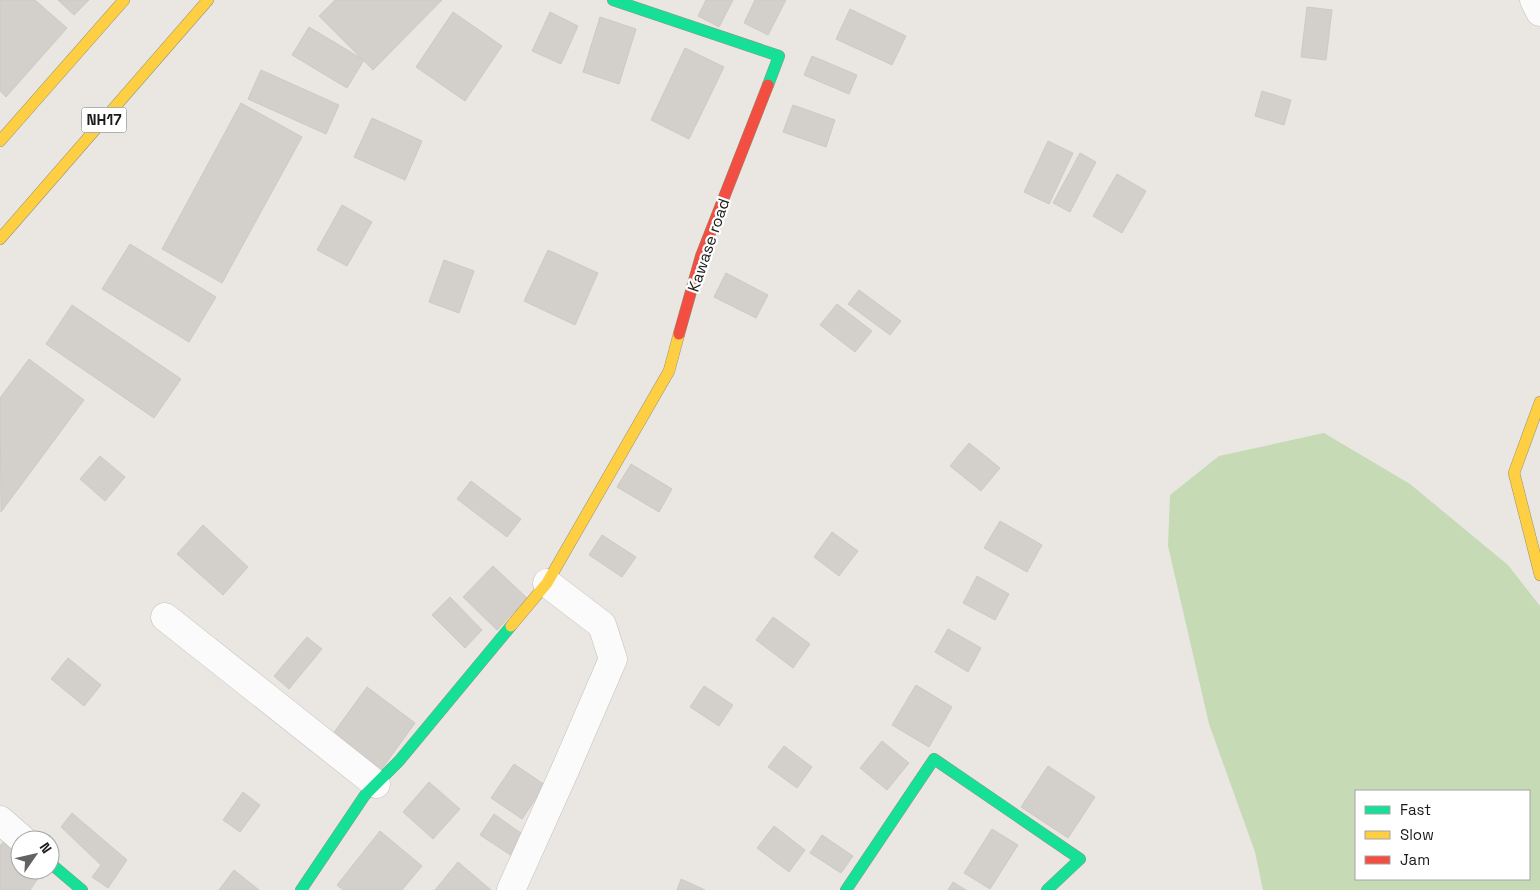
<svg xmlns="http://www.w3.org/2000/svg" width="1540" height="890" viewBox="0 0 1540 890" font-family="'Space Grotesk',sans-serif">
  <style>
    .forest { fill: #c5dab5; fill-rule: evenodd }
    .building { fill: #d3cfcb; stroke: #cdc9c4 }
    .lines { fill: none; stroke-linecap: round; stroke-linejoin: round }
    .street-casing { stroke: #c2c1bf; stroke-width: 29 }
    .fast-casing { stroke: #93937b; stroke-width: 12 }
    .slow-casing { stroke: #93937b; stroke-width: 12 }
    .jam-casing { stroke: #93937b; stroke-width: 12 }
    .street { stroke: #fcfbfb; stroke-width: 28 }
    .fast { stroke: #16e098; stroke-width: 11 }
    .slow { stroke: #ffcf43; stroke-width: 11 }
    .jam { stroke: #f24e42; stroke-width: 11 }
    .labels { text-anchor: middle; stroke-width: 4.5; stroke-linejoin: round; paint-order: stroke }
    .shield { fill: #fff; stroke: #5f5f5f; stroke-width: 1 }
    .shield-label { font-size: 15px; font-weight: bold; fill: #1b1b1b }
    .street-label { font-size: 16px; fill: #1b1b1b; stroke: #fff }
  </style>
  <rect width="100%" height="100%" fill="#eae7e2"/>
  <!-- forest -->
  <path class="forest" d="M1324,433L1410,484L1508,565L1540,606V890H1263L1255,852L1209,724L1168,546L1170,495L1219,456ZM1356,791H1529V879H1356Z"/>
  <!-- building -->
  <path class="building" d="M0,0H35L67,28L6,97L0,91Z
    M58,0H89L74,15Z
    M335,0H442L373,70L319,16Z
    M706,0H733L719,27L698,16Z
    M755,0H786L768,35L744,23Z
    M1307,7L1332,10L1326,60L1301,57Z
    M850,9L906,36L892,65L836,39Z
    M453,12L502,46L465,101L416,67Z
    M550,12L578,26L561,64L532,51Z
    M600,17L636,29L619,84L583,72Z
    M309,27L364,60L347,88L292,55Z
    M685,48L724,67L689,139L651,120Z
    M812,56L857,75L849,94L804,75Z
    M261,70L339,105L326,134L248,99Z
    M1262,91L1291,100L1284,125L1255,116Z
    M241,103L302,137L222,283L162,249Z
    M793,105L835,120L826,147L783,132Z
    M372,118L422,141L405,180L354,157Z
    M1048,141L1073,153L1049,204L1024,192Z
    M1080,153L1096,162L1070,212L1053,203Z
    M1117,174L1146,191L1122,233L1093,216Z
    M342,205L372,222L347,266L317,250Z
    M130,244L216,297L189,342L102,289Z
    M548,250L598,273L575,325L524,301Z
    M444,260L474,271L459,313L429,302Z
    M726,273L768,295L756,318L714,297Z
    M859,290L901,321L890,335L848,304Z
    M837,304L872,331L855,352L820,325Z
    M72,305L181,379L154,418L46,344Z
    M29,359L84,400L1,512L0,398Z
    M969,443L1000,468L981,491L950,466Z
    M100,456L125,477L105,501L80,479Z
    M631,464L672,489L659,512L617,487Z
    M471,481L521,519L507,537L457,499Z
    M1000,521L1042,545L1027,572L984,548Z
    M203,525L248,567L223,595L177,554Z
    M832,532L858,551L839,576L814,557Z
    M602,535L636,557L622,577L589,555Z
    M493,566L527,598L497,630L463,597Z
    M977,576L1009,594L995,620L963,603Z
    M450,597L482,630L465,648L432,615Z
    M773,617L810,644L793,668L756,640Z
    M948,629L981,648L968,672L935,652Z
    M307,637L322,649L289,689L274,676Z
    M68,658L101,685L84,706L51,679Z
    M916,685L952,707L929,747L892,725Z
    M704,686L733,705L719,726L690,707Z
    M367,687L415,723L376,777L327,742Z
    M882,741L909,763L887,790L860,768Z
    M784,746L812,767L797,788L768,767Z
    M514,764L545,785L522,819L491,798Z
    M1048,766L1095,797L1068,838L1021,807Z
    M429,782L460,809L433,839L403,812Z
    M243,792L260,805L240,832L223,820Z
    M72,813L127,860L108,888L92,877L101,865L61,827Z
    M494,814L528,838L515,858L480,835Z
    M774,826L805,850L789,872L757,848Z
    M992,829L1018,845L990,889L964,873Z
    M380,831L422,866L402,890H343L337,885Z
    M822,835L853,856L841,873L810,853Z
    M5,840L20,851V870H44L30,890H0V846Z
    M458,862L491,890H435Z
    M234,870L259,890H219Z
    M681,879L705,890H677Z
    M953,882L966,890H948Z"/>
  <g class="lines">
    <!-- street casing -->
    <g class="street-casing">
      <path id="street" d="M1534,0L1540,12
        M165,617L376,784
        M0,820L23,840
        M511,890L565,770L613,659L602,625L547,583"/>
    </g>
    <!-- fast casing -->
    <g class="fast-casing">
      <path id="fast" d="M613,0L779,56L768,85
        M50,863L82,890
        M301,890L365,795L399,761L511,626
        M846,890L934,759L1080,859L1047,890"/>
    </g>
    <!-- slow casing -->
    <g class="slow-casing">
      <path id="slow" d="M0,141L124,0
        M0,239L208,0
        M1540,402L1514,473L1540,575
        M511,626L547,583L669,371L679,334"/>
    </g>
    <!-- jam casing -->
    <g class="jam-casing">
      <path id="jam" d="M679,334L701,256L768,85"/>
    </g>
    <!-- street -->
    <use href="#street" class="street"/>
    <!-- fast -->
    <use href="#fast" class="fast"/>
    <!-- slow -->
    <use href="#slow" class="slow"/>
    <!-- jam -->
    <use href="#jam" class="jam"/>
  </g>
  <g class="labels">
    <!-- shield labels -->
    <rect class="shield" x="81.5" y="107.5" width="45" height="25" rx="4"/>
    <g class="shield-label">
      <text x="104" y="125">NH17</text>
    </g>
    <!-- street labels -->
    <g class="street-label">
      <text transform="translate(708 245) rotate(-71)" y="6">Kawase road</text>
    </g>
  </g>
  <!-- legend -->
  <rect x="1355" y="790" width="175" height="90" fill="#ffffff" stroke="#a4a4a4"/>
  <rect x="1365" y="806" width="25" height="8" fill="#16e098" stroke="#a4a4a4"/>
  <text x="1400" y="815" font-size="15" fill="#1b1b1b">Fast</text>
  <rect x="1365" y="831" width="25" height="8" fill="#ffcf43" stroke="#a4a4a4"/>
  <text x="1400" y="840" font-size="15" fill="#1b1b1b">Slow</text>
  <rect x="1365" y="856" width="25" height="8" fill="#f24e42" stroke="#a4a4a4"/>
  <text x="1400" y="865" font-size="15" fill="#1b1b1b">Jam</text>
  <!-- north arrow -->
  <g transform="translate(35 855) rotate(56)"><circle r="24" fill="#ffffff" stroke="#a4a4a4"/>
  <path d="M0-4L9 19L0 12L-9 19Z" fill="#636261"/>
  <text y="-8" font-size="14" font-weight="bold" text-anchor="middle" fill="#1b1b1b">N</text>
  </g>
</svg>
